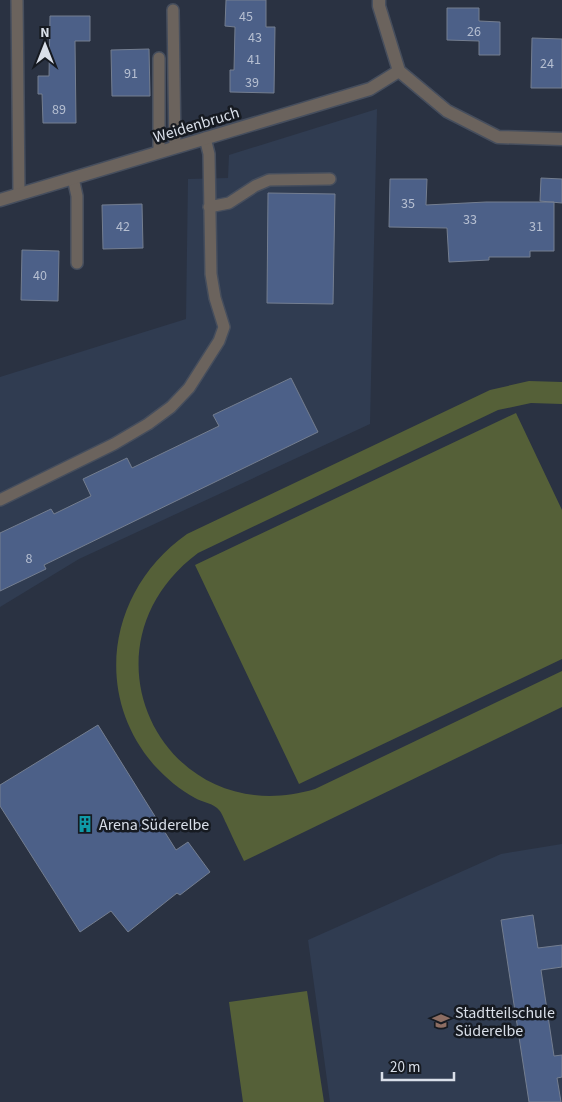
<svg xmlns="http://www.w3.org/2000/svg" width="562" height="1102" viewBox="0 0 562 1102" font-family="'Source Sans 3',sans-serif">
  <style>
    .built { fill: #303c51 }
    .green { fill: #556038 }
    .building { fill: #4c6088; stroke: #747e90 }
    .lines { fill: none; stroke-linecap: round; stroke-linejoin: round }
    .service-casing { stroke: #464e5d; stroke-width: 14 }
    .minor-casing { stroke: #464e5d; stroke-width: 15 }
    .service { stroke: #6b635d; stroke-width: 11 }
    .minor { stroke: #6b635d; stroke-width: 12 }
    .labels { text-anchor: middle; stroke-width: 5; stroke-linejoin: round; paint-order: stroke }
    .number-label { font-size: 14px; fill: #b6bfd1 }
    .street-label { font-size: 16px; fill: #d9dfe9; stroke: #161a21 }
    .poi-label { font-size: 16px; fill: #d9dfe9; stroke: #161a21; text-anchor: start }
  </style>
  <rect width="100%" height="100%" fill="#2a3242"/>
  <!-- built -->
  <path class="built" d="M377,109L370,424L79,559L0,607V377L186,319L188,179L228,178L229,155Z
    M562,844V1102H330L308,940L501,854Z"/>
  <!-- green -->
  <path class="green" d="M529,381L562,382V404L531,403L498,410L198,553C71,648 165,834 315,789L562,671V707L244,861C238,849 232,836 226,823C224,819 222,813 219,810C215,804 202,802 195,798C180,790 166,778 154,765C91,692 110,588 187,534L490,390Z
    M516,413L562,510V659L299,784L195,565Z
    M307,991L324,1102H243L229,1002Z"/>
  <!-- building -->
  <path class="building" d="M226,0H266V27H275L274,93L230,92V70H234L235,27L225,26Z
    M447,8H479V21L500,22V55H479V41L447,40Z
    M50,16H90V41H75L76,123H43L42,94H38V76H49Z
    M532,38L562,39V88H531Z
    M149,49L150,96H112L111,50Z
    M541,178L562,179V203L540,201Z
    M390,179H427L426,205L486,202H554V251H530V257H489V260L449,262L447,228L389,227Z
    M268,193L335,194L333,304L267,303Z
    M142,204L143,248L103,249L102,205Z
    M22,250L59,251L58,301L21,300Z
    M291,378L318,432L44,565L46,569L0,591V533L51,509L54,514L91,496L83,479L127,458L132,468L219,426L213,415Z
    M98,725L176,850L188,842L210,872L180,895L177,893L128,932L111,911L80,932L0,806V785Z
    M533,915L538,948L562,945V967L541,970L554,1056L562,1055V1077L557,1078L561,1102H529L501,920Z"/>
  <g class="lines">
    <!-- service casing -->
    <g class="service-casing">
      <path id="service" d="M17,0L19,194
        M173,10L175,147
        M159,152V58
        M73,178L77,196V263
        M209,207L229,203L255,186L269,180L330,179
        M0,500L114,444L148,424L171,407L189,388L219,341L224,327L215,298L211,274L209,154L205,138"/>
    </g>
    <!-- minor casing -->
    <g class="minor-casing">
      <path id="minor" d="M379,0V6L399,71L447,111L498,137L562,139
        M0,200L370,89L399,71"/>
    </g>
    <!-- service -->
    <use href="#service" class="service"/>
    <!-- minor -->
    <use href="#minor" class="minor"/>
  </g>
  <!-- icons -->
  <defs>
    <g id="building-bare" transform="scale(1.35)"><path d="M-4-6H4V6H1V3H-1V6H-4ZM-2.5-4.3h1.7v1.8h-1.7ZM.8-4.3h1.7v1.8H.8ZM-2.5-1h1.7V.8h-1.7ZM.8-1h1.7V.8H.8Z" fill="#0f9aa8" stroke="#161a21" stroke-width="2.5" paint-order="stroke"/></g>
    <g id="school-bare" transform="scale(1.35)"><path d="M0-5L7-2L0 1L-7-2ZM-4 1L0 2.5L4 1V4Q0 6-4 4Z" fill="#8d6e63" stroke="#161a21" stroke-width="2.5" paint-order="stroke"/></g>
  </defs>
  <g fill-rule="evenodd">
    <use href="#building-bare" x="85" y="824"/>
    <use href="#school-bare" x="441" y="1021"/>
  </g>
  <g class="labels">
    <!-- number labels -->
    <g class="number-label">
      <text x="246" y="21">45</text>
      <text x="474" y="36">26</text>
      <text x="255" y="42">43</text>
      <text x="254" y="64">41</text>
      <text x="547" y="68">24</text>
      <text x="131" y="78">91</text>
      <text x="252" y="87">39</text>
      <text x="59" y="114">89</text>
      <text x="408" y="208">35</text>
      <text x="470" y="224">33</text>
      <text x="123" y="231">42</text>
      <text x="536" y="231">31</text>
      <text x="40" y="280">40</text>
      <text x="29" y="563">8</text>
    </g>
    <!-- street labels -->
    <g class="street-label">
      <text transform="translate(196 124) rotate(-17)" y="6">Weidenbruch</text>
    </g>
    <!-- poi labels -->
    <g class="poi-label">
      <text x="99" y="830">Arena Süderelbe</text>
      <text x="455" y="1018">Stadtteilschule<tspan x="455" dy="18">Süderelbe</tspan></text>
    </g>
  </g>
  <!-- north arrow -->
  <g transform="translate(45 45)" stroke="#161a21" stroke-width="4" paint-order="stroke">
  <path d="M0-4L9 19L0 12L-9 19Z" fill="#d9dfe9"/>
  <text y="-8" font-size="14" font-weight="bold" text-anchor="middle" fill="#d9dfe9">N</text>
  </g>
  <!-- scale -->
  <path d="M382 1072v8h72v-8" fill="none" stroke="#d9dfe9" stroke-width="2.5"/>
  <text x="390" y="1072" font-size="15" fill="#d9dfe9" stroke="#161a21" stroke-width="4" paint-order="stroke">20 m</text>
</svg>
